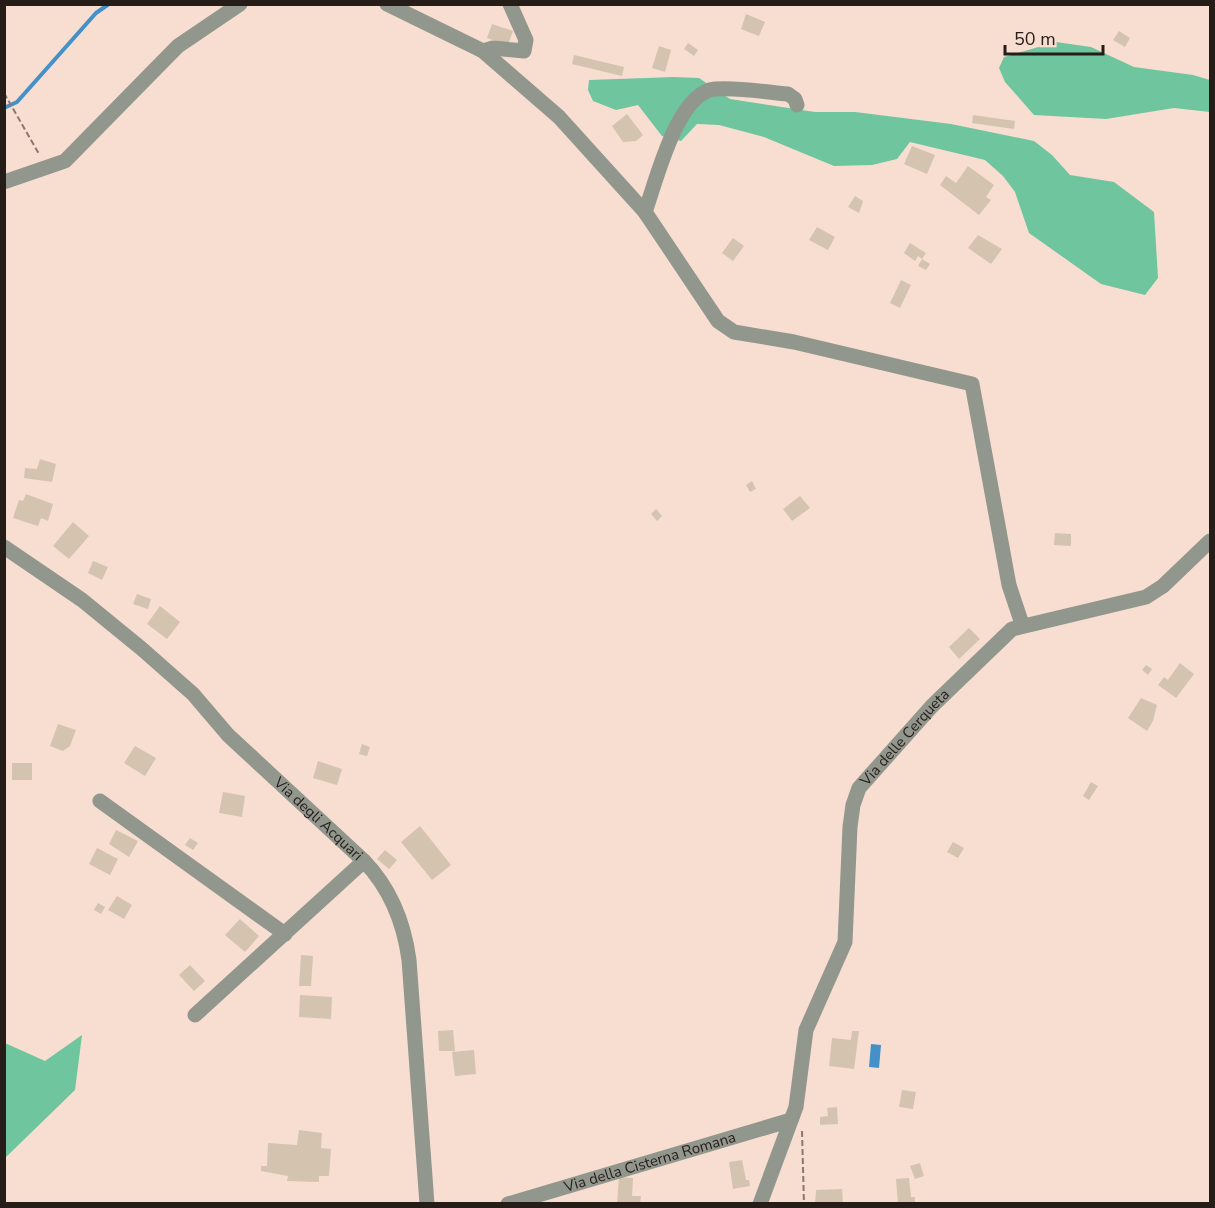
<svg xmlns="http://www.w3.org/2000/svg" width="1215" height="1208" viewBox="0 0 1215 1208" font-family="'Nunito Sans',sans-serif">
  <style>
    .green { fill: #6fc59e }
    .water { fill: #4391c8 }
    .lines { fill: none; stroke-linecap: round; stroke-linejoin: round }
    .stream { stroke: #4391c8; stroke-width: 4 }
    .building { fill: #d4c4af }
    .path { stroke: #8a7871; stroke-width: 2; stroke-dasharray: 6 3; stroke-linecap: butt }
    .minor { stroke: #92978e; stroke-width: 15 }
    .labels { text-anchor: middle; stroke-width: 4.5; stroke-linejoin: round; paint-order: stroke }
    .street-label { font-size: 15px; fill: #261c18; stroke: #f8ddd1 }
  </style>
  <rect width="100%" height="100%" fill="#f8ddd1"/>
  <!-- green -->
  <path class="green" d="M1056,42L1091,47L1134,67L1193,75L1210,80V112L1174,108L1106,119L1034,115L1005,82L999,68L1004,57Z
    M674,77L699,78L730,99L815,112H855L951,124L1034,141L1052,155L1070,175L1114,182L1154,212L1158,278L1145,295L1101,284L1029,233L1015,192L1003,176L985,160L910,142L897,159L872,165L834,166L764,137L719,125L697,124L681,141L662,136L638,105L616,110L593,101L588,90L589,80Z
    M82,1035L75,1090L5,1158V1043L45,1061Z"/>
  <!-- water -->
  <path class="water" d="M871,1044L881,1045L879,1068L869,1067Z"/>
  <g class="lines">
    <!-- stream -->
    <path class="stream" d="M4,108L17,102L96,13L109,4"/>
  </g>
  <!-- building -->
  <path class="building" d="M746,14L765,22L759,36L741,29Z
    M492,24L513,31L508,45L487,38Z
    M1119,31L1130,38L1125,47L1113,40Z
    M688,43L698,50L694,56L684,49Z
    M659,46L671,50L665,72L652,68Z
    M574,55L624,67L622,76L572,64Z
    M627,114L643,135L636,141L623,142L612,126Z
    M973,115L1015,121L1014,129L972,123Z
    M912,146L935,155L927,174L904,164Z
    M968,166L994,185L986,197L991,200L979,215L940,185L946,176L956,183Z
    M855,196L863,201L859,213L848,207Z
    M817,227L835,237L828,250L809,240Z
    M978,235L1002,249L991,264L968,248Z
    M733,238L744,246L733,261L722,253Z
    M910,243L926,253L922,259L918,256L915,261L904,253Z
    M922,259L930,264L926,270L918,266Z
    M901,280L911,285L900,308L890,303Z
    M40,459L56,464L52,482L24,478L25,468L37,469Z
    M752,481L756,489L750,492L746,485Z
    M26,494L53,504L48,521L41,518L38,526L13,518L19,500L23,501Z
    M800,496L810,508L792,521L783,509Z
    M656,509L662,516L657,521L651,514Z
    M73,522L89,536L69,559L53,546Z
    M1055,533L1071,534V546L1054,545Z
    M93,561L108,567L102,580L88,573Z
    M137,594L151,599L148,609L133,604Z
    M160,606L180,622L167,639L147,624Z
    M969,628L980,639L959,659L949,647Z
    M1180,663L1194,674L1176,698L1158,685L1164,677L1168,680Z
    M1146,665L1152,669L1148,675L1142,670Z
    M1141,698L1157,705L1153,721L1147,731L1128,718Z
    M58,724L76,730L70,746L63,751L50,746Z
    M362,744L370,747L367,756L359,754Z
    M135,746L156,758L145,776L124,763Z
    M318,761L342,769L337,785L313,778Z
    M12,763H32V780H12Z
    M1091,782L1098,786L1089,800L1083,796Z
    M223,792L245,796L242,817L219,813Z
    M420,826L451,865L432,880L401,842Z
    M116,830L138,841L129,857L109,844Z
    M190,838L198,843L193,850L185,845Z
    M953,842L964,848L958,858L947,852Z
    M97,848L118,859L110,875L89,864Z
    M385,850L397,860L389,869L377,859Z
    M117,896L132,905L124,919L108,910Z
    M98,903L105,907L101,914L94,910Z
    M240,919L259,936L245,952L225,935Z
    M301,955L313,956L311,986H299Z
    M190,965L205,981L194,991L179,975Z
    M300,995L332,997L331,1019L299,1017Z
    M453,1030L455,1051H439L438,1031Z
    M852,1031H859L854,1069L829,1066L832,1038L851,1040Z
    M474,1050L476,1074L455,1076L452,1052Z
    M902,1090L916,1092L913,1109L899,1107Z
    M837,1107L838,1124L820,1125V1117L828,1116L827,1108Z
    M299,1130L322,1133L321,1148L331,1149L329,1176H319V1182L287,1181L288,1176L261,1171V1166H267L268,1143L297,1145Z
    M742,1160L746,1180H749L750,1186L733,1189L729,1162Z
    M920,1163L924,1176L915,1179L910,1166Z
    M619,1177L633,1178L632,1196H641L640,1204H617Z
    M909,1178L911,1197H915V1204H898L896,1179Z
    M842,1189L843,1204H815L816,1190Z"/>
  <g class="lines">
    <!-- path -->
    <path class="path" d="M4,93L39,154
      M802,1131L804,1204"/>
    <!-- minor -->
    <g class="minor">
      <path d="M387,4L483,51L559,117L645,212L718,321L734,332L794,342L972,384L1009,585L1022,624"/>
      <path d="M483,51L493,48L524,51L526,40L510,4"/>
      <path d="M4,182L65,161L178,46L240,4"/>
      <path d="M645,212C656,182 677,92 715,89C738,87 764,92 788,94L795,99L797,105"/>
      <path id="s1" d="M4,547L82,600L142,649L193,694L228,735L364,861C390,888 404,923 409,960L427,1204"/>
      <path d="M100,801L285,934"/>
      <path d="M195,1015L364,861"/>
      <path id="s2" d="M508,1204L791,1120"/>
      <path id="s3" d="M760,1204L796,1107L806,1030L845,942L850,827L853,805L859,788L932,706L1012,629L1146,597L1163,586L1210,541"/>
    </g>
  </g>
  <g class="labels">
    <!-- street labels -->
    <g class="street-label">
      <text dy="5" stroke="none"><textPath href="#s3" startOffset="501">Via delle Cerqueta</textPath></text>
      <text dy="5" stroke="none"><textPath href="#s1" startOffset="417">Via degli Acquari</textPath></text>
      <text dy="5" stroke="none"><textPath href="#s2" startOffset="148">Via della Cisterna Romana</textPath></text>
    </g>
  </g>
  <!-- border -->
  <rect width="1215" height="1208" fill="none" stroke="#261c18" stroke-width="12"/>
  <!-- scale -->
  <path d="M1005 45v9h98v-9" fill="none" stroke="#261c18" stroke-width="3"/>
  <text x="1014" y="45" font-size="18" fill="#261c18" stroke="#f8ddd1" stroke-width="4.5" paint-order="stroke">50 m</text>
</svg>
